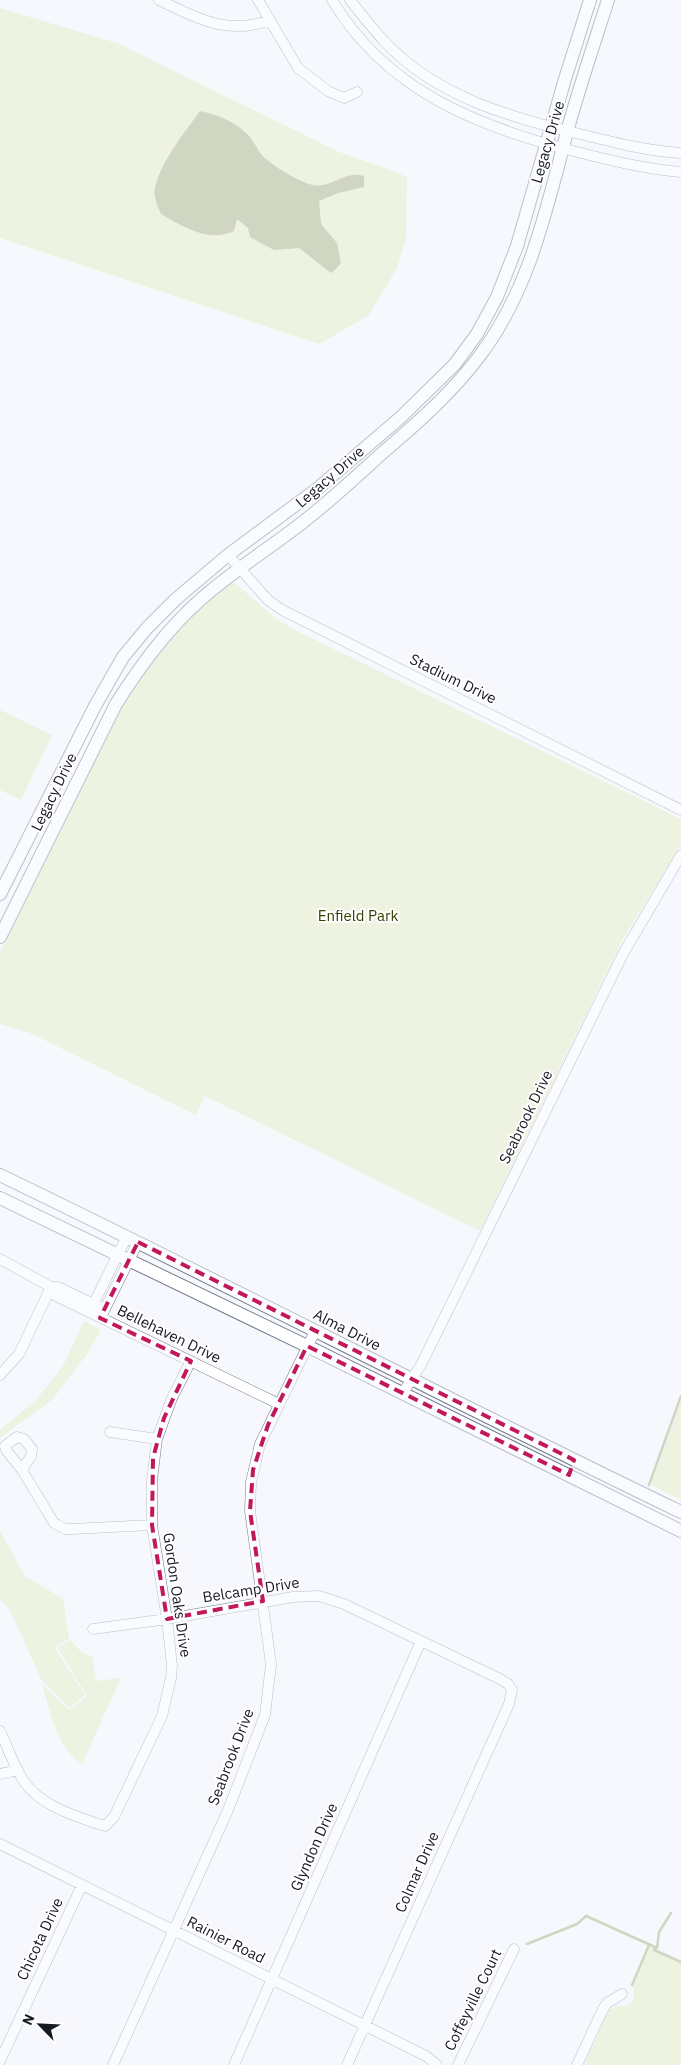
<svg xmlns="http://www.w3.org/2000/svg" width="681" height="2065" viewBox="0 0 681 2065" font-family="'IBM Plex Sans',sans-serif">
  <style>
    .green { fill: #e2ebbe }
    .water { fill: #a4ad7c }
    .lines { fill: none; stroke-linecap: round; stroke-linejoin: round }
    .stream { stroke: #a4ad7c; stroke-width: 2.5 }
    .minor-casing { stroke: #737b8f; stroke-width: 11 }
    .major-casing { stroke: #737b8f; stroke-width: 14 }
    .minor { stroke: #fff; stroke-width: 10 }
    .major { stroke: #fff; stroke-width: 12 }
    .marked { fill: none; stroke: #c2185b; stroke-width: 4; stroke-dasharray: 10 6; stroke-linejoin: round }
    .labels { text-anchor: middle; stroke-width: 4; stroke-linejoin: round; paint-order: stroke }
    .street-label { font-size: 15px; fill: #161921; stroke: #fff }
    .park-label { font-size: 15px; fill: #393f04; stroke: #fff }
  </style>
  <rect width="100%" height="100%" fill="#f6f8fd"/>
  <!-- green -->
  <path class="green" d="M0,8L117,43L339,152L385,168L407,177L406,238L397,268L368,316L319,344L0,238Z
    M231,583L236,584L275,618L295,630L681,819V845L623,939L480,1231L205,1096L196,1115L30,1033L0,1024V952L113,718L158,653L178,629L197,610Z
    M0,710L52,735L21,800L0,790Z
    M84,1321L101,1330L87,1354L52,1400L0,1438V1430L36,1400L63,1366Z
    M681,1401V1500L651,1485Z
    M0,1531L25,1576L63,1599L69,1639L54,1647L85,1695L69,1708L41,1679L11,1612L0,1599Z
    M71,1640L81,1652L92,1657L96,1681L121,1678L82,1764C54,1744 52,1715 42,1684L69,1710L87,1696L57,1647Z
    M650,1946L681,1960V2065H584L609,2010L616,2006H627C635,2001 636,1994 632,1986Z"/>
  <!-- water -->
  <path class="water" d="M200,111C218,115 231,120 245,132C254,139 257,152 266,159C275,167 301,183 313,185C332,189 344,170 364,176V187L338,193L319,201L321,224L337,243L341,263L335,270L331,273L299,248L274,250L250,237L248,228L237,219L234,231C208,243 184,227 161,214C157,204 152,194 156,184C163,159 185,132 200,111Z"/>
  <g class="lines">
    <!-- stream -->
    <path class="stream" d="M649,1485L681,1396
      M527,1944L577,1924L586,1916L655,1947L654,1950L681,1962
      M655,1947L657,1948L659,1932L671,1913
      M632,1985L649,1945"/>
    <!-- minor casing -->
    <g class="minor-casing">
      <path id="minor" d="M159,0C197,18 227,36 270,20
        M258,0L298,68L328,91L344,98L357,92
        M332,0C386,90 476,126 573,151C609,160 644,169 681,172
        M350,0C361,14 372,28 384,41C436,97 512,118 584,135C616,143 648,151 681,153
        M228,555L268,600L282,610L681,810
        M0,1259L51,1287H58L104,1309
        M51,1287L54,1295L279,1404
        M91,1309L127,1236
        M102,1315L138,1242
        M0,1375L19,1354L51,1287
        M402,1394L421,1365L623,954L681,855
        M110,1432L157,1439
        M22,1470L6,1450L5,1446L17,1437L24,1439L32,1449L31,1456L22,1470L54,1523L65,1529H72L152,1525
        M93,1629L167,1619L293,1597L319,1596L344,1604L500,1679L508,1684L512,1690L509,1704L347,2065
        M0,1731C8,1748 14,1767 25,1783C42,1806 73,1815 98,1824L105,1826L114,1817L162,1716L171,1678L172,1666L167,1619L152,1525V1480L157,1439L172,1398L191,1361
        M0,1774L18,1770
        M0,1844L426,2056L437,2065
        M0,2061L82,1885
        M113,2065L228,1810L265,1715L271,1664L250,1511L251,1482L260,1444L315,1331
        M234,2065L421,1641
        M458,2065L514,1949
        M577,2065L602,2011L607,2003L622,1994"/>
    </g>
    <!-- major casing -->
    <g class="major-casing">
      <path id="major" d="M0,894L95,706L123,657L147,628L176,599L228,555L317,489L401,417L455,364L477,334L497,297L517,246L565,79L590,0
        M0,937L116,704C140,666 166,630 200,600C232,571 269,549 303,522C330,501 355,478 380,455C415,425 450,395 478,358C529,292 546,211 567,132C579,88 594,44 608,0
        M0,1175C228,1285 453,1402 681,1512
        M0,1198L307,1346L681,1531"/>
    </g>
    <!-- minor -->
    <use href="#minor" class="minor"/>
    <!-- major -->
    <use href="#major" class="major"/>
  </g>
  <!-- marked area -->
  <path d="M0 0H681V2065H0ZM138,1242L574,1460L569,1475L307,1346L268,1425L253,1470L250,1511L263,1601L167,1619L152,1525L153,1458L164,1418L191,1361L100,1318Z" fill="#f6f8fd" fill-opacity=".55" fill-rule="evenodd"/>
  <path class="marked" d="M138,1242L574,1460L569,1475L307,1346L268,1425L253,1470L250,1511L263,1601L167,1619L152,1525L153,1458L164,1418L191,1361L100,1318Z"/>
  <g class="labels">
    <!-- street labels -->
    <g class="street-label">
      <text transform="translate(548 142) rotate(-74)" y="5">Legacy Drive</text>
      <text transform="translate(330 477) rotate(-41)" y="5">Legacy Drive</text>
      <text transform="translate(453 679) rotate(26)" y="5">Stadium Drive</text>
      <text transform="translate(54 792) rotate(-64)" y="5">Legacy Drive</text>
      <text transform="translate(526 1117) rotate(-64)" y="5">Seabrook Drive</text>
      <text transform="translate(347 1330) rotate(27)" y="5">Alma Drive</text>
      <text transform="translate(169 1334) rotate(26)" y="5">Bellehaven Drive</text>
      <text transform="translate(251 1590) rotate(-9)" y="5">Belcamp Drive</text>
      <text transform="translate(177 1595) rotate(82)" y="5">Gordon Oaks Drive</text>
      <text transform="translate(231 1757) rotate(-69)" y="5">Seabrook Drive</text>
      <text transform="translate(314 1847) rotate(-66)" y="5">Glyndon Drive</text>
      <text transform="translate(417 1872) rotate(-66)" y="5">Colmar Drive</text>
      <text transform="translate(40 1939) rotate(-65)" y="5">Chicota Drive</text>
      <text transform="translate(226 1940) rotate(27)" y="5">Rainier Road</text>
      <text transform="translate(473 2000) rotate(-64)" y="5">Coffeyville Court</text>
    </g>
    <!-- park labels -->
    <g class="park-label">
      <text x="358" y="921">Enfield Park</text>
    </g>
  </g>
  <!-- north arrow -->
  <g transform="translate(40 2025) rotate(294)" stroke="#ffffff" stroke-width="4" paint-order="stroke">
  <path d="M0-4L9 19L0 12L-9 19Z" fill="#161921"/>
  <text y="-8" font-size="14" font-weight="bold" text-anchor="middle" fill="#161921">N</text>
  </g>
</svg>
